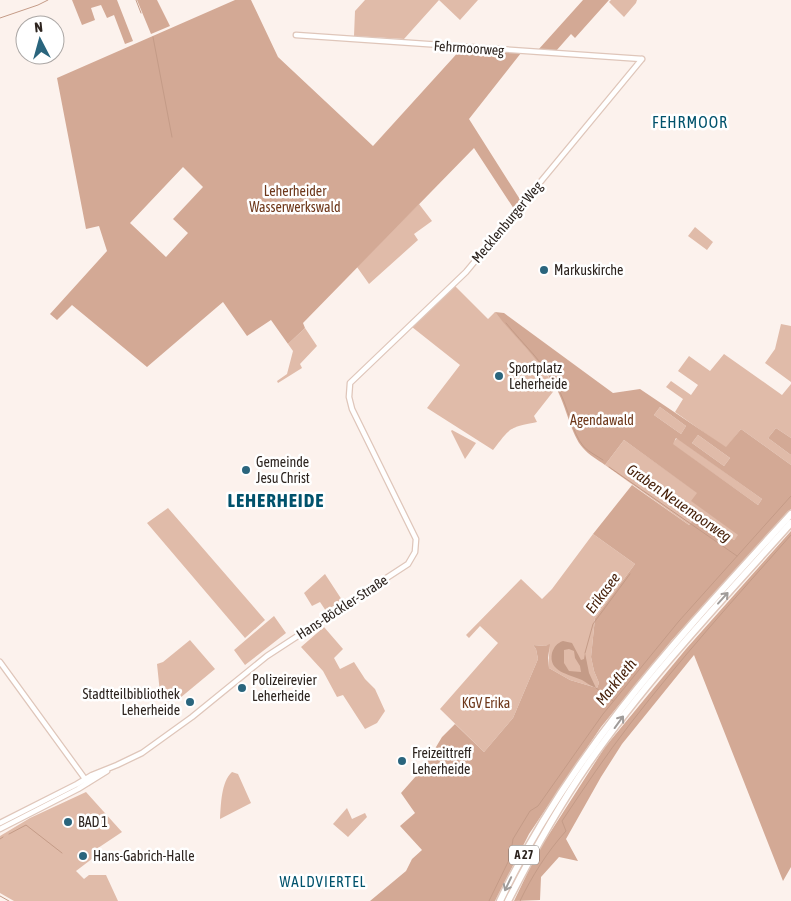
<svg xmlns="http://www.w3.org/2000/svg" width="791" height="901" viewBox="0 0 791 901" font-family="'Asap Condensed',sans-serif">
  <style>
    .green { fill: #e0bba9 }
    .forest { fill: #d3a995; fill-rule: evenodd }
    .water { fill: #c49b87; fill-rule: evenodd }
    .lines { fill: none; stroke-linecap: round; stroke-linejoin: round }
    .stream { stroke: #c49b87; stroke-width: 1 }
    .secondary-casing { stroke: #dfc6ba; stroke-width: 7 }
    .highway-casing { stroke: #dfc6ba; stroke-width: 9 }
    .secondary { stroke: #fff; stroke-width: 4.5 }
    .highway { stroke: #fff; stroke-width: 6 }
    .oneway { stroke: #a09c9a }
    .poi-dot { fill: #2a657d; stroke: #fff; stroke-width: 2 }
    .labels { text-anchor: middle; stroke-width: 5; stroke-linejoin: round; paint-order: stroke }
    .shield { fill: #fff; stroke: #6c6662; stroke-width: 1 }
    .shield-label { font-size: 12px; font-weight: bold; fill: #2d241f }
    .street-label { font-size: 14px; fill: #2d241f; stroke: #fff }
    .park-label { font-size: 14px; fill: #6e381b; stroke: #fff }
    .poi-label { font-size: 14px; fill: #2d241f; stroke: #fff; text-anchor: start }
    .water-label { font-size: 15px; font-style: italic; fill: #451e07; stroke: #fff }
    .neighbourhood-label { font-size: 15px; letter-spacing: 1px; fill: #00526c; stroke: #fff }
    .quarter-label { font-size: 16px; letter-spacing: 1px; fill: #00526c; stroke: #fff }
    .district-label { font-size: 19px; font-weight: bold; letter-spacing: 1px; fill: #00526c; stroke: #fff }
  </style>
  <rect width="100%" height="100%" fill="#fcf2ed"/>
  <!-- green -->
  <path class="green" d="M365,0H478L460,20L439,0L404,39L354,36L355,11Z
    M611,0H637L636,3L624,17L609,2Z
    M419,204L432,221L414,234L418,240L369,284L357,267Z
    M695,227L713,242L707,250L688,236Z
    M455,286L488,319L495,312L535,358L556,388L534,416L537,422C508,428 511,427 493,450L427,408L460,365L412,327Z
    M781,324L791,326V382L765,363L775,349Z
    M305,328L317,346L300,364L302,368L278,383L277,381L287,374L293,351L288,344Z
    M724,354L782,395L791,384V438L776,428L768,438L791,455V465L741,429L726,448L675,412L683,399L666,387L671,381L691,395L698,385L678,371L689,356L710,371Z
    M660,407L686,426L681,434L654,415Z
    M452,430L476,443L465,459L451,431Z
    M698,435L730,458L724,466L692,443Z
    M677,438L762,499L758,505L672,444Z
    M624,440L698,493L692,501L739,535L734,540L698,514L689,525L605,465Z
    M168,508L265,620L245,638L147,523Z
    M593,534L635,564L595,618L591,657L594,671L599,683L597,688L570,680L549,668C548,659 550,652 549,645L545,646L533,645L536,649L538,659L513,718L484,752L440,709L498,643L480,626L469,638L466,635L521,579L542,599L552,589Z
    M325,574L342,600L326,611L320,602L312,606L304,593Z
    M274,616L286,633L245,665L234,650Z
    M324,627L343,649L334,658L340,669L354,662L365,679L375,689L385,711L377,723L365,729L343,695L337,697L323,671L301,647Z
    M190,640L215,669L180,698H167V693H160L157,664L163,662Z
    M232,772L238,774L251,803L220,819C221,805 221,782 232,772Z
    M86,792L122,832L95,850L97,855L76,871L84,879L89,875H106L118,901H14L0,893V836L30,818Z
    M347,808L352,819L365,813L367,817L348,837L333,824Z"/>
  <!-- forest -->
  <path class="forest" d="M72,0H117L133,41L125,44L114,15L107,18L101,5L91,8L95,20L82,25Z
    M137,0H157L170,26L151,34Z
    M235,0H251L278,57L373,146L462,48L521,53L469,119L521,201L514,209L474,148L303,323L305,328L288,344L271,320L247,336L223,302L147,367L72,305L57,320L50,314L107,251L99,226L86,229L57,78ZM183,167L203,187L173,219L188,233L166,257L130,223Z
    M583,0H609L575,38L571,34L556,51L538,50Z
    M495,312L504,313L613,393L640,389L726,447L741,429L791,465V509L672,640L601,727L529,834L495,901H370L406,871L412,859L422,850L400,826L415,813L401,793L424,767L442,737L455,724L484,752L513,718L538,659L536,649L533,645L545,646L550,644L548,658L549,668L570,680L597,688L599,683L594,671L591,657L595,618L635,564L593,534L632,485L689,525L698,514L734,540L738,535L691,501L697,493L624,440L605,465C598,460 589,455 583,448C571,435 566,405 556,388C540,360 515,338 495,312ZM660,407L686,426L681,434L654,415ZM698,435L730,458L724,466L692,443ZM676,438L762,499L758,505L673,444Z
    M776,428L791,438V455L768,438Z
    M791,531V867L783,881L694,655L622,744L601,777L566,839L578,861L559,857L541,877L540,900L514,901L537,853L605,747L686,649Z"/>
  <!-- water -->
  <path class="water" d="M563,641L572,643L581,660L584,659L585,653L589,673L596,688C591,686 587,683 582,680C569,674 548,672 552,653C554,647 557,643 563,641ZM569,649L574,651L575,658L580,666L581,672L569,671L564,663V650Z"/>
  <g class="lines">
    <!-- stream -->
    <path class="stream" d="M136,0L141,13
      M0,18L38,5L48,0
      M153,37L172,137
      M506,323C523,344 544,363 557,387C568,404 571,432 584,447C589,452 597,456 603,460
      M609,467L737,556
      M585,653L593,624L630,574
      M596,688L613,701
      M9,834L26,825L62,853
      M0,839L3,837
      M0,896L9,901
      M489,901L510,858L513,839L530,811L538,806L603,714L679,621L791,496
      M520,901C532,876 547,852 566,831L562,821C584,788 606,755 630,724C681,658 736,597 791,535"/>
    <!-- secondary casing -->
    <g class="secondary-casing">
      <path id="secondary" d="M296,35L642,59
        M0,662L88,783
        M0,823L77,784L92,775L117,765L142,753L192,717L267,656L408,564L415,552L416,539L352,409L349,397L350,383L466,272L642,59
        M0,829L78,789L107,771"/>
    </g>
    <!-- highway casing -->
    <g class="highway-casing">
      <path id="highway" d="M500,901C571,751 681,635 791,514
        M508,901C532,854 558,807 588,764C648,678 721,601 791,523"/>
    </g>
    <!-- secondary -->
    <use href="#secondary" class="secondary"/>
    <!-- highway -->
    <use href="#highway" class="highway"/>
  </g>
  <!-- one-way arrows -->
  <defs><path id="oneway-shaft" d="M-6 0H5M1.5-3L5.5 0L1.5 3" fill="none" stroke-width="1.6" stroke-linecap="round" stroke-linejoin="round" transform="scale(1.25)"/></defs>
  <g class="oneway">
    <use href="#oneway-shaft" transform="translate(723 598) rotate(-48)"/>
    <use href="#oneway-shaft" transform="translate(619 722) rotate(-54)"/>
    <use href="#oneway-shaft" transform="translate(508 884) rotate(115)"/>
  </g>
  <!-- markers -->
  <g class="poi-dot">
    <circle cx="544" cy="270" r="5"/>
    <circle cx="499" cy="376" r="5"/>
    <circle cx="246" cy="470" r="5"/>
    <circle cx="242" cy="688" r="5"/>
    <circle cx="190" cy="702" r="5"/>
    <circle cx="402" cy="761" r="5"/>
    <circle cx="68" cy="822" r="5"/>
    <circle cx="83" cy="856" r="5"/>
  </g>
  <g class="labels">
    <!-- shield labels -->
    <rect class="shield" x="509" y="845.5" width="30" height="19" rx="4"/>
    <g class="shield-label">
      <text x="524" y="859">A 27</text>
    </g>
    <!-- street labels -->
    <g class="street-label">
      <text transform="translate(469 48) rotate(4)" y="5">Fehrmoorweg</text>
      <text transform="translate(507 222) rotate(-50)" y="5">Mecklenburger Weg</text>
      <text transform="translate(342 607) rotate(-33)" y="5">Hans-Böckler-Straße</text>
    </g>
    <!-- park labels -->
    <g class="park-label">
      <text x="295" y="196">Leherheider<tspan x="295" dy="16">Wasserwerkswald</tspan></text>
      <text x="602" y="425">Agendawald</text>
      <text x="486" y="708">KGV Erika</text>
    </g>
    <!-- poi labels -->
    <g class="poi-label">
      <text x="554" y="275">Markuskirche</text>
      <text x="509" y="373">Sportplatz<tspan x="509" dy="16">Leherheide</tspan></text>
      <text x="256" y="467">Gemeinde<tspan x="256" dy="16">Jesu Christ</tspan></text>
      <text x="252" y="685">Polizeirevier<tspan x="252" dy="16">Leherheide</tspan></text>
      <text x="180" y="699" text-anchor="end">Stadtteilbibliothek<tspan x="180" dy="16">Leherheide</tspan></text>
      <text x="412" y="758">Freizeittreff<tspan x="412" dy="16">Leherheide</tspan></text>
      <text x="78" y="827">BAD 1</text>
      <text x="93" y="861">Hans-Gabrich-Halle</text>
    </g>
    <!-- water labels -->
    <g class="water-label">
      <text transform="translate(679 503) rotate(35)" y="5">Graben Neuemoorweg</text>
      <text transform="translate(603 593) rotate(-53)" y="5">Erikasee</text>
      <text transform="translate(616 682) rotate(-51)" y="5">Markfleth</text>
    </g>
    <!-- neighbourhood labels -->
    <g class="neighbourhood-label">
      <text x="323" y="887">WALDVIERTEL</text>
    </g>
    <!-- quarter labels -->
    <g class="quarter-label">
      <text x="690" y="128">FEHRMOOR</text>
    </g>
    <!-- district labels -->
    <g class="district-label">
      <text x="276" y="507">LEHERHEIDE</text>
    </g>
  </g>
  <!-- north arrow -->
  <g transform="translate(40 40) rotate(354)"><circle r="24" fill="#ffffff" stroke="#aba7a5"/>
  <path d="M0-4L9 19L0 12L-9 19Z" fill="#2a657d"/>
  <text y="-8" font-size="14" font-weight="bold" text-anchor="middle" fill="#2d241f">N</text>
  </g>
</svg>
